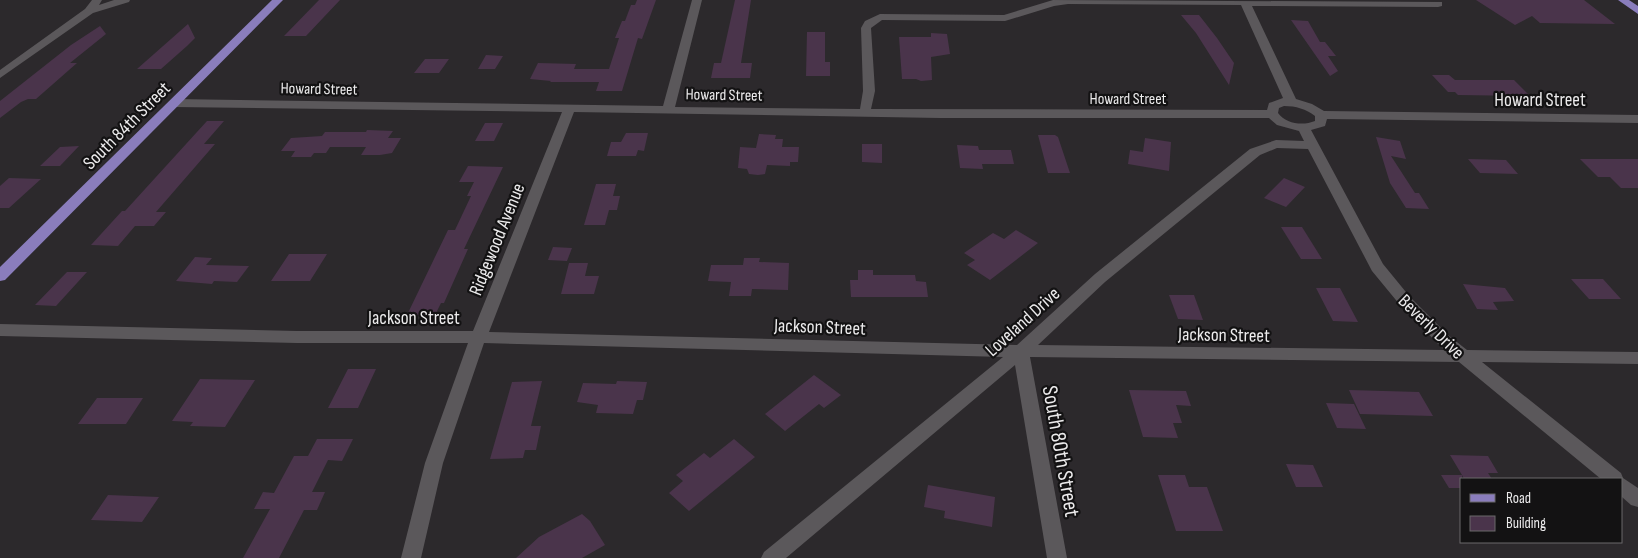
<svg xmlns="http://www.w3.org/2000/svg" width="1638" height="558" viewBox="0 0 1638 558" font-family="'Sofia Sans Condensed',sans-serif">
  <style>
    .building { fill: #4a344b }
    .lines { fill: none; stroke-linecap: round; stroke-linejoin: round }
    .minor { fill: #5b585b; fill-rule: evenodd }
    .major { fill: #8a7dbc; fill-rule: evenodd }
    .labels { text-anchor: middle; stroke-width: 4.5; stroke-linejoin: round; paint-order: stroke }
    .far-street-label { font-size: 16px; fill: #ecebec; stroke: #131213 }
    .street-label { font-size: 19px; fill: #ecebec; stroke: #131213 }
    .near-street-label { font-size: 22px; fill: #ecebec; stroke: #131213 }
  </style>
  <rect width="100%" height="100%" fill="#2c292c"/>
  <!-- building -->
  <path class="building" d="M319,0H340L306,36H284Z
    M637,0H656L642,39L638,38L622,91H596L599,82H550L551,81L530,79L538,63L576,64L574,69H609L619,38H615L622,21H625L631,5H635Z
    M735,0H751L741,63H752L750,78H711L714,63H721Z
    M1476,0H1584L1615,24L1540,23L1532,16L1515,25Z
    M1181,15H1199L1217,38L1234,63L1229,85L1196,33Z
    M1291,20L1308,21L1320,42H1325L1336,56H1328L1338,71L1330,76Z
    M188,24L195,38L187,46L161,69H137Z
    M100,26L106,34L70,63H77L36,99H28L21,102L0,118V101L71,45Z
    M807,32H825V62H830V76H806Z
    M931,33L947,34L950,54L931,57L932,80L921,81L916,79H902L899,37H931Z
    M486,55L503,56L495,69H478Z
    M425,59H449L439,73H414Z
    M1432,75H1449L1455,80H1514L1530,96L1458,95L1455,92H1448Z
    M207,121H224L204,144H215L156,212H166L154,226H135L118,246L91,245L122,211H125Z
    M485,123H503L494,141H475Z
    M367,130L393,131L388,138H401L392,153L380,155H361L366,147H330L326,153H314L311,157H291L295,151H281L291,138L322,136L325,132H366Z
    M626,133H648L644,151L638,150L636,156H607L611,142H621Z
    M759,134L776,135L775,139H783L782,147H799L798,162H790V166L767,165L765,174L758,175L749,174L747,169L738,168L740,147L756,148Z
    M1038,135H1055L1058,137L1070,173H1048Z
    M1376,137L1400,141L1406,159L1391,156L1415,193H1419L1429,209L1406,208L1390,183Z
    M1145,138L1171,142L1169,171L1128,164L1130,150L1143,152Z
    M862,144H882V163L862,162Z
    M957,145L978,146L979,150H1011L1014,164H982L983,169L960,168Z
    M79,146L60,166H40L60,147Z
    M1468,159L1506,160L1518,174L1480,173Z
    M1580,159H1638V188H1621L1610,177H1598Z
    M468,166L503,167L464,249H468L444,303H441L435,315H407L448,230H455L471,196H467L474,182H459Z
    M9,178L41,179L9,208H0V186Z
    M1284,178L1305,187L1286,207L1264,198Z
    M596,184H616L613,196H620L617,210H609L605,225H584Z
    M1281,227H1302L1322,259H1301Z
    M1016,230L1038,243L990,280L967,265L975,260L964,253L993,233L1004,239Z
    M553,247L572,248L567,261L548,260Z
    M289,254H327L310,281H271Z
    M195,257L212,258L206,265L249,266L237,282L214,281L212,284L176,281Z
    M744,258H760L759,262L789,263L788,290L752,289L751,296H729L731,282L708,281L711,265H743Z
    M569,263H588L585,276H599L594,294H561Z
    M858,270H873V275H915L916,281L926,282L928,297H851L850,280H858Z
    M67,272H87L56,306L35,305Z
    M1571,279H1603L1621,299H1589Z
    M1463,284L1505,288L1514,301L1493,302L1498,310L1477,309Z
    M1316,288H1340L1358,322L1333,321Z
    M1169,295H1194L1203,320L1178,319Z
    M348,369H376L358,408H328Z
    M814,375L841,395L824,408L819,404L785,431L765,414Z
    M200,379L255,380L225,427L190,426L193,422L172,421Z
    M542,381L531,426H541L536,450H525L523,458L490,459L512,382Z
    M617,381L647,382L643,400H637L633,414L596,413L598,405L577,402L583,383L616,384Z
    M1129,390L1186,391L1191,406L1176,405L1182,423H1173L1178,438L1143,437Z
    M1349,390L1419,392L1433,416L1360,414Z
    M97,398H143L126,424H78Z
    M1326,403L1354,404L1366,429L1337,428Z
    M317,439H353L342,461L328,460L312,492H325L317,510H304L279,558H243L270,509H254L263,492L274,493L294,456H308Z
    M734,439L755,457L689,511L669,493L683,481L676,475L704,453L710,458Z
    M1450,455L1488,456L1498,473H1488L1492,479H1464L1462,475V488H1449L1441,475H1462Z
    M1286,464L1313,465L1323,487H1296Z
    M1158,475H1185L1189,487H1207L1223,531H1176Z
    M928,485L995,497L992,527L944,518L945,511L924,507Z
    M108,495L159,497L142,522L91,520Z
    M582,514L590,521L605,545L582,558H516L539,537Z"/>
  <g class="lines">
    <!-- minor -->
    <path class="minor" d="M92,0H102L99,5L114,0H130L129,2L93,13L0,78V70L85,9Z
      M692,0H702L675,107L860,109L863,91L861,28L865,21L880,14L1004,15L1053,0L1442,2V6L1438,7L1252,6L1296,99L1312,104L1324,111L1638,115V123L1327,119L1325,126L1311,130L1383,264L1410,297L1448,335L1467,350L1638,352V364L1482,362L1621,473L1623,478L1638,488V507L1631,505L1622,497V479H1601L1459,362L1030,357L1067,558H1047L1015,365L786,558H761L764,552L1003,357L484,343L443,463L421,558H401L425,463L468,343H297L0,336V324L297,331H473L562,112L174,107L168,103L174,99L663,106ZM1068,4L1241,5L1283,98L1269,103L1267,110L871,109L875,91L871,28L882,20L1005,21L1054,6ZM1284,106C1296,106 1306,109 1315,116V121C1303,126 1286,124 1278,113L1279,108ZM574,112L940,118H1269L1277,125L1299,131L1304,141L1276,140L1250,149L1095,274L1017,345L489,332ZM1277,148L1308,149L1372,271L1400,305L1444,350L1038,345L1105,282L1260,155Z"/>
    <!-- major -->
    <path class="major" d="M272,0H283L5,280L0,281V267Z
      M1618,0H1629L1638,6V14Z"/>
  </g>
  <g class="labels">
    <!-- far-street labels -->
    <g class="far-street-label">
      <text transform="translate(319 88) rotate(1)" y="6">Howard Street</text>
      <text transform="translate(724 94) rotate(1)" y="6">Howard Street</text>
      <text x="1128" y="104">Howard Street</text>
    </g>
    <!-- street labels -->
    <g class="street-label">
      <text x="1540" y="106">Howard Street</text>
      <text transform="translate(126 125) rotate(-45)" y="7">South 84th Street</text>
      <text transform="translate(496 239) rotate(-68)" y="7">Ridgewood Avenue</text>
      <text x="414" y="324">Jackson Street</text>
      <text transform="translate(1022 321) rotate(-42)" y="7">Loveland Drive</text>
      <text transform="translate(820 326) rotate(2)" y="7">Jackson Street</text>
      <text transform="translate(1432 326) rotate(44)" y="7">Beverly Drive</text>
      <text transform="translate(1224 334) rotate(1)" y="7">Jackson Street</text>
    </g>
    <!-- near-street labels -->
    <g class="near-street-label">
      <text transform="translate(1062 451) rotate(80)" y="8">South 80th Street</text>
    </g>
  </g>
  <!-- legend -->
  <rect x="1460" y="478" width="162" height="65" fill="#131213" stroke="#6a696a"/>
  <rect x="1470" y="494" width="25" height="8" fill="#8a7dbc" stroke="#6a696a"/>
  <text x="1506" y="503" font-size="15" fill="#ecebec">Road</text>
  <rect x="1470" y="516" width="25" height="15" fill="#4a344b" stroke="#6a696a"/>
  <text x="1506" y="528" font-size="15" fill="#ecebec">Building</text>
</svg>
